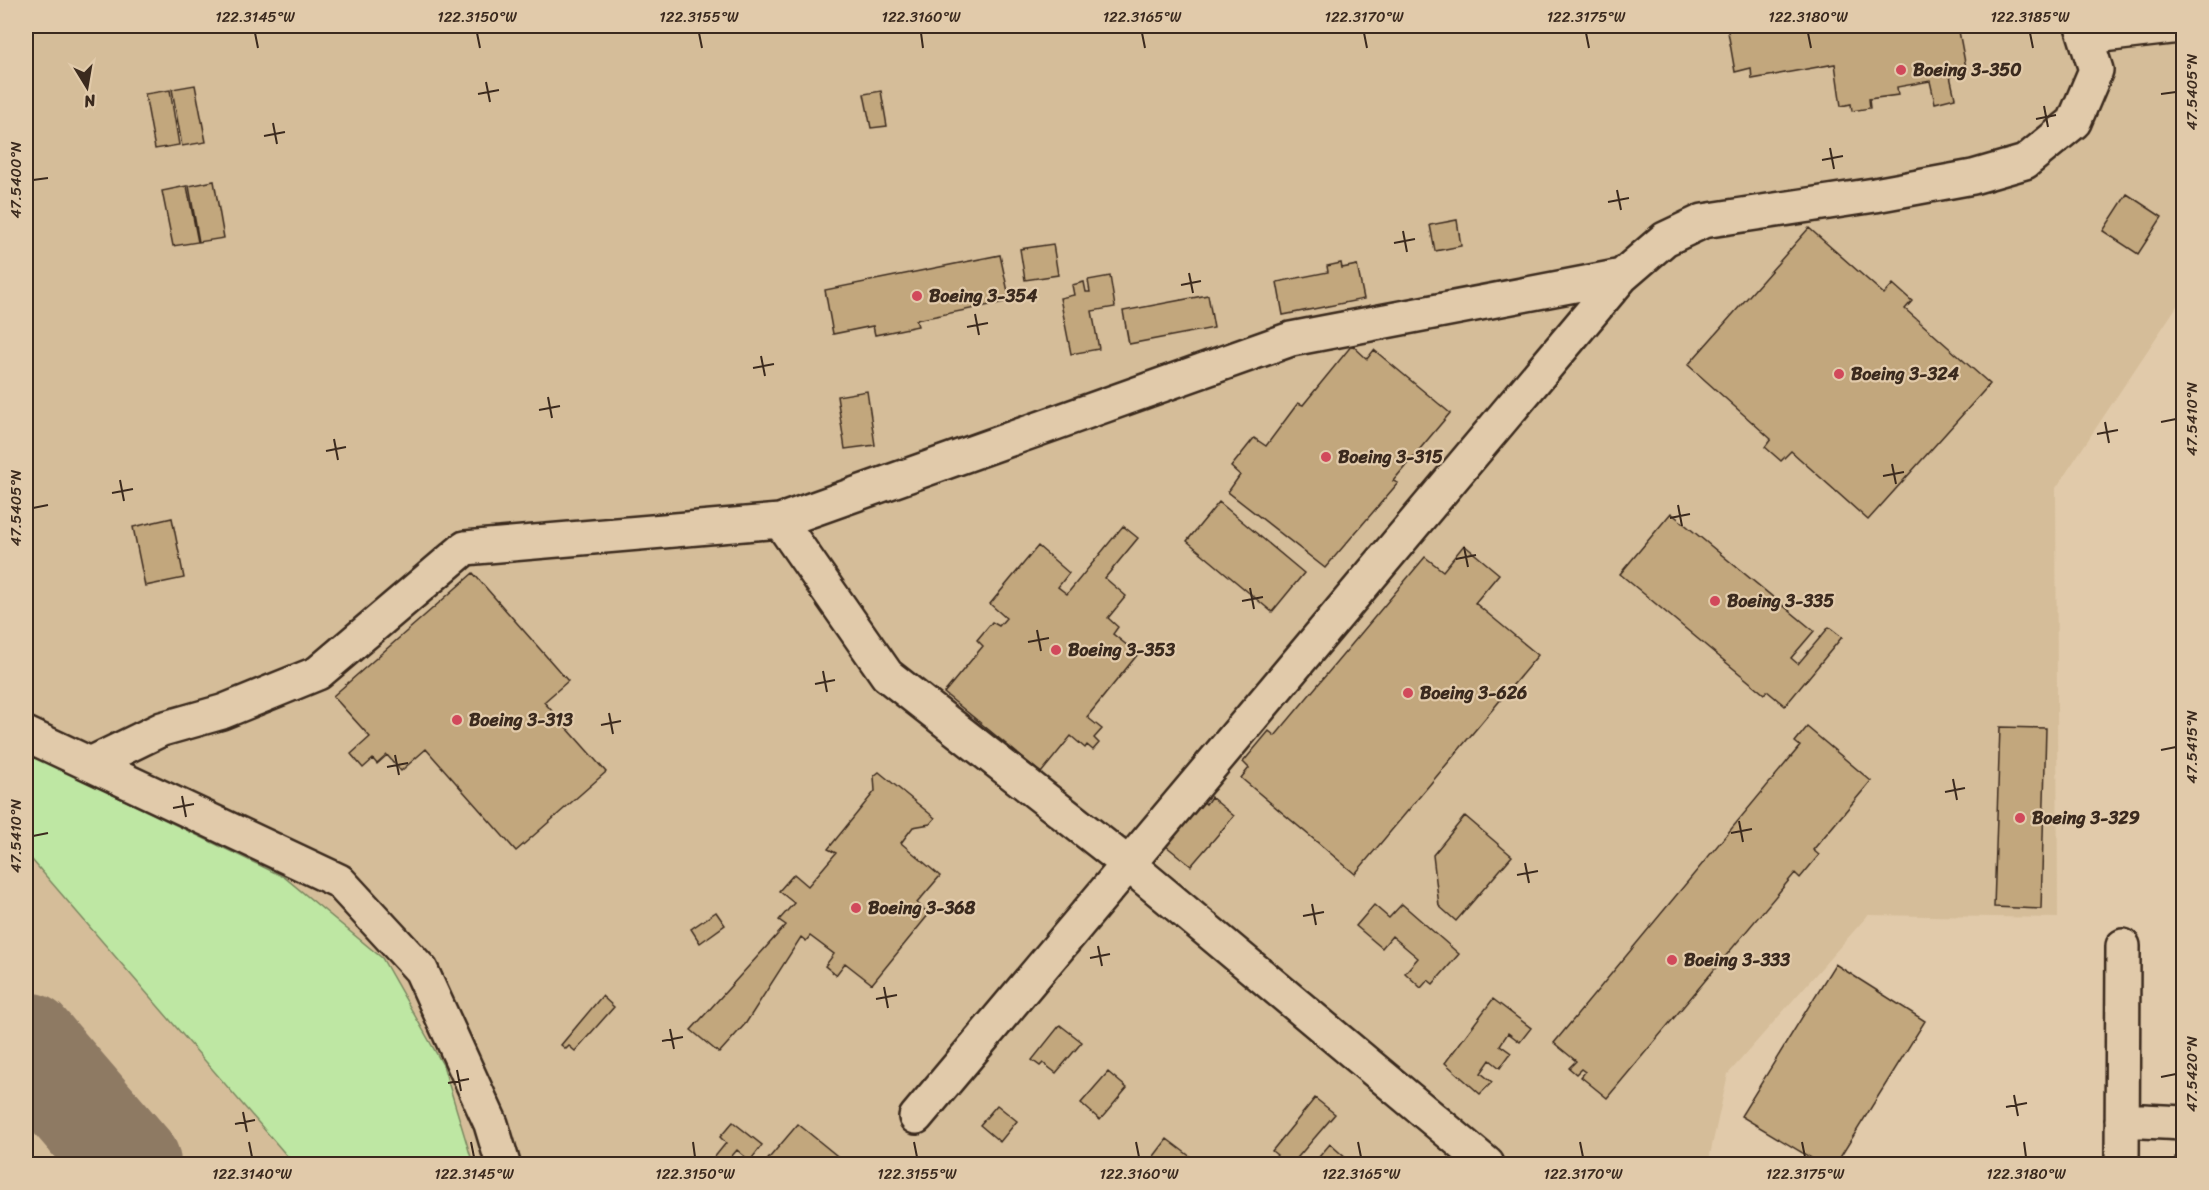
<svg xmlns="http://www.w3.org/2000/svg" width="2209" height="1190" viewBox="0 0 2209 1190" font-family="Sriracha,sans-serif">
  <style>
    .built { fill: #d5bd99 }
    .green { fill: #bee7a3; stroke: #7c8860; stroke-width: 1.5 }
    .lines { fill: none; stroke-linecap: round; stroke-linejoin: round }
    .taxiway { stroke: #8e7a64; stroke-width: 104 }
    .building { fill: #c2a77d; stroke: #3b2a1e; stroke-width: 1.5 }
    .minor-casing { stroke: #3b2a1e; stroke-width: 38 }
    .minor { stroke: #e1caaa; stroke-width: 33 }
    .ticks { fill: none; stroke: #3b2a1e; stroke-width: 2 }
    .poi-dot { fill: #d1495b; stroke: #e1caaa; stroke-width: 2 }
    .labels { text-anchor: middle; stroke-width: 4.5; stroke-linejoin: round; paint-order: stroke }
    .poi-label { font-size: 18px; font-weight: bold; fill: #3b2a1e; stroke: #e1caaa; text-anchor: start }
    .neatline { fill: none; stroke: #3b2a1e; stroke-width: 2 }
    .ticks-label { font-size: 15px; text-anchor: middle; fill: #3b2a1e }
  </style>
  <rect width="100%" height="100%" fill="#e1caaa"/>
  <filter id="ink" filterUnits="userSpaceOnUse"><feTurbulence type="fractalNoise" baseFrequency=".0167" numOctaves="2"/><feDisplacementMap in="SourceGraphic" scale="12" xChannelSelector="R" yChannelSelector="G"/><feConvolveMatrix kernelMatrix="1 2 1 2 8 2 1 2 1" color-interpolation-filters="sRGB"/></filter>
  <g filter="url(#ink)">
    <!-- built -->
    <path class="built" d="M26,26H2183V297L2056,488L2058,918L1868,915L1728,1074L1708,1164H26Z"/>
    <!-- green -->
    <path class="green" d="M26,753L284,877L382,958L443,1065L473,1164H294L26,853Z"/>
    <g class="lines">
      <!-- taxiway -->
      <path class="taxiway" d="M26,1044L129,1164"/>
    </g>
    <!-- building -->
    <path class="building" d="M1727,26H1958L1967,73L1950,76L1955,98L1935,103L1930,81L1897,87L1898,95L1869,99L1870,108L1852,111L1851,104L1841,106L1835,64L1752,79L1751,68L1735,72Z
      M195,85L206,142L182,146L172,89Z
      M170,90L179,145L155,149L145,94Z
      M881,91L887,126L871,128L864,94Z
      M214,181L224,238L199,242L189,186Z
      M187,186L198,242L173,246L162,191Z
      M2127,194L2162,217L2138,254L2103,231Z
      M1457,220L1461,246L1435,251L1430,225Z
      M1809,228L1884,294L1893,284L1912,301L1905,309L1990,384L1868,520L1791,451L1781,461L1765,447L1771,439L1688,365Z
      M1053,244L1058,275L1025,280L1020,249Z
      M1000,255L1010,301L916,320L918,326L875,335L873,326L833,334L825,290Z
      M1341,263L1342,268L1357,265L1364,299L1283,315L1277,282L1328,272L1327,266Z
      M1110,276L1115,307L1092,311L1099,349L1071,354L1060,298L1074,295L1072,285L1084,282L1086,292H1090L1088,280Z
      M1208,295L1214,328L1129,344L1123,311Z
      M1352,345L1367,359L1374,350L1450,413L1393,481L1398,483L1325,568L1228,492L1240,475L1231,467L1254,438L1266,446L1298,403L1303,405Z
      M867,391L875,445L845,449L837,396Z
      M1219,502L1304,573L1272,612L1187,541Z
      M1671,513L1814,631L1791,658L1798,664L1829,627L1842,637L1785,706L1767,691L1764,694L1620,574Z
      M172,518L184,578L145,586L133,527Z
      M1123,526L1138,538L1105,578L1126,596L1108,618L1118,627L1113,634L1138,654L1087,717L1102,729L1094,738L1099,743L1093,750L1087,745L1085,748L1071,736L1041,773L944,693L983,646L977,640L992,622L999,626L1006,618L990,604L1038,546L1069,573L1058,587L1067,594Z
      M1464,545L1499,574L1475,603L1538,655L1355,874L1241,778L1249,768L1243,762L1269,731L1275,736L1425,557L1443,571Z
      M473,573L568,681L544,702L606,772L516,851L426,749L401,771L387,755L377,764L373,759L363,768L351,754L370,737L333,696Z
      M1807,727L1871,781L1813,850L1819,855L1800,878L1795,873L1607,1098L1581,1077L1585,1072L1581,1069L1576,1074L1569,1068L1576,1061L1554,1043L1800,746L1795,742Z
      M2000,727L2046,728L2041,909L1994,907Z
      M879,772L935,818L930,824L913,827L901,843L940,876L917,903L929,914L872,984L845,963L836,975L825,966L834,954L810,936L806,941L801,937L746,1023L719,1053L691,1030L786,925L779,920L794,903L779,891L794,874L808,886L836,853L828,849L875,791L874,776Z
      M1211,797L1234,816L1191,866L1166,846L1204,802L1206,804Z
      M1465,816L1512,856L1456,921L1439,906L1433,855Z
      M1402,904L1459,954L1433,984L1428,980L1421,988L1405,973L1418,958L1392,936L1382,948L1356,926L1374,905L1389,918Z
      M716,912L725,925L700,943L691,929Z
      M2184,947V1049H2181Z
      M1835,964L1925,1021L1836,1164H1821L1741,1116Z
      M602,996L614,1007L575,1051L569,1046L566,1049L561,1045Z
      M1493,999L1531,1028L1520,1042L1508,1033L1500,1045L1511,1053L1500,1068L1490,1060L1481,1073L1492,1082L1480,1094L1445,1063Z
      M1060,1025L1082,1042L1056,1073L1043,1063L1040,1066L1032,1060Z
      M1108,1072L1127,1088L1100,1120L1081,1103Z
      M1315,1098L1335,1114L1292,1164H1269L1277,1155L1272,1151Z
      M997,1105L1017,1121L1000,1142L980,1125Z
      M733,1122L762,1145L750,1161L737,1150L725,1164H720L713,1159L726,1143L720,1137Z
      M798,1124L847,1164H764Z
      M1167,1139L1200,1164H1148Z
      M1330,1144L1348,1160L1344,1164H1313Z
      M2175,1157H2184V1164H2175Z"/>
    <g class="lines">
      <!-- minor casing -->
      <g class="minor-casing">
        <path id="minor" d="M2086,37L2180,26
          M780,521L887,675L1128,864L1487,1164
          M26,734L339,881L421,970L491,1124L503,1164
          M90,764L162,729L222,712L318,673L465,548L780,521L1291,339L1622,276
          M916,1117L1622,276L1665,239L1703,221L1875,195L1973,177L2025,162L2074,122L2096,70L2082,26
          M2122,1120L2184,1123
          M2122,1164L2123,946"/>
      </g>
      <!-- minor -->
      <use href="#minor" class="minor"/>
    </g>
  </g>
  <!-- ticks -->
  <path class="ticks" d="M255,33L258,48M477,33L480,48M699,33L702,48M921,33L923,48M1142,33L1145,48M1364,33L1367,48M1586,33L1589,48M1808,33L1811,48M2030,33L2033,48M486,82L490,102M478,94L499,90M2161,94L2176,92M2044,106L2048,127M2036,119L2056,115M273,123L277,144M264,136L285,132M1830,148L1834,169M1822,160L1843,156M33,180L48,178M1617,190L1621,210M1608,202L1629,198M1403,231L1407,252M1394,243L1415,239M1189,273L1193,293M1181,285L1201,281M975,314L979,335M967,327L988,323M761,356L765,376M753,368L774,364M548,397L552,418M539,410L560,406M2105,422L2109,443M2161,422L2176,419M2097,434L2118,430M334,439L338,460M326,451L346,447M1892,464L1896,484M1883,476L1904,472M120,480L124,501M112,493L133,489M1678,505L1682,526M33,508L48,505M1670,518L1690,514M1464,547L1468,567M1456,559L1476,555M1250,588L1254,609M1242,601L1263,597M1037,630L1041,651M1028,642L1049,638M823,671L827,692M815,684L835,680M609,713L613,734M601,725L621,721M2161,750L2176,747M395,755L399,775M387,767L408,763M1953,779L1957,800M1945,792L1965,788M182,796L186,817M173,808L194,804M1739,821L1743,842M1731,833L1752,829M33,836L48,833M1525,863L1529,883M1517,875L1538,871M1312,904L1316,925M1303,916L1324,912M1098,946L1102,966M1090,958L1110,954M884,987L888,1008M876,999L897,995M670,1029L674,1049M662,1041L683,1037M457,1070L461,1091M2161,1077L2176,1074M448,1083L469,1079M2014,1095L2018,1116M2006,1107L2027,1103M243,1112L247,1132M235,1124L255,1120M249,1142L252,1157M471,1142L474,1157M693,1142L695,1157M914,1142L917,1157M1136,1142L1139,1157M1358,1142L1361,1157M1580,1142L1583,1157M1802,1142L1805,1157M2024,1142L2026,1157"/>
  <!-- markers -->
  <g class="poi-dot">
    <circle cx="1901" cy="70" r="6"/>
    <circle cx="917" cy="296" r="6"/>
    <circle cx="1839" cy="374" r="6"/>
    <circle cx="1326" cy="457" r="6"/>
    <circle cx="1715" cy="601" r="6"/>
    <circle cx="1056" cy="650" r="6"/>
    <circle cx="1408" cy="693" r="6"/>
    <circle cx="457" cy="720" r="6"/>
    <circle cx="2020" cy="818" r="6"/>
    <circle cx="856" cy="908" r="6"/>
    <circle cx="1672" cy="960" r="6"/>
  </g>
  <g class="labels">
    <!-- poi labels -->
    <g class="poi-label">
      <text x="1913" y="76">Boeing 3-350</text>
      <text x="929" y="302">Boeing 3-354</text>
      <text x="1851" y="380">Boeing 3-324</text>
      <text x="1338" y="463">Boeing 3-315</text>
      <text x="1727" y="607">Boeing 3-335</text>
      <text x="1068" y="656">Boeing 3-353</text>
      <text x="1420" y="699">Boeing 3-626</text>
      <text x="469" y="726">Boeing 3-313</text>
      <text x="2032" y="824">Boeing 3-329</text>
      <text x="868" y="914">Boeing 3-368</text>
      <text x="1684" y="966">Boeing 3-333</text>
    </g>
  </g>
  <!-- margin -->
  <rect width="2209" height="1190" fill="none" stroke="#e1caaa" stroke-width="66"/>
  <!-- north arrow -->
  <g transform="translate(87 87) rotate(169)" stroke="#e1caaa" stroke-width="4.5" paint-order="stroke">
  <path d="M0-4.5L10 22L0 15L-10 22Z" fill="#3b2a1e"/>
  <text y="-9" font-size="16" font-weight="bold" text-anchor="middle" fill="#3b2a1e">N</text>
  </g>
  <rect x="33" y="33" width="2143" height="1124" class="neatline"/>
  <g class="ticks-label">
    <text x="255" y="22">122.3145°W</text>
    <text x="477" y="22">122.3150°W</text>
    <text x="699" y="22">122.3155°W</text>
    <text x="921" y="22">122.3160°W</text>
    <text x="1142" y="22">122.3165°W</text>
    <text x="1364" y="22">122.3170°W</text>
    <text x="1586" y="22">122.3175°W</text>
    <text x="1808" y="22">122.3180°W</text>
    <text x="2030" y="22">122.3185°W</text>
    <text transform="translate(2192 92) rotate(-90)" y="5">47.5405°N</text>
    <text transform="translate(16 180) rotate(-90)" y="5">47.5400°N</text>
    <text transform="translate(2192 419) rotate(-90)" y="5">47.5410°N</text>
    <text transform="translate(16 508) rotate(-90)" y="5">47.5405°N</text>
    <text transform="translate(2192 747) rotate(-90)" y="5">47.5415°N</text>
    <text transform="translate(16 836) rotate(-90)" y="5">47.5410°N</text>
    <text transform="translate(2192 1074) rotate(-90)" y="5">47.5420°N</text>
    <text x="252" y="1179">122.3140°W</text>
    <text x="474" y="1179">122.3145°W</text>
    <text x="695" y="1179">122.3150°W</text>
    <text x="917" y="1179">122.3155°W</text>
    <text x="1139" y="1179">122.3160°W</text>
    <text x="1361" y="1179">122.3165°W</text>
    <text x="1583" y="1179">122.3170°W</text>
    <text x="1805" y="1179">122.3175°W</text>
    <text x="2026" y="1179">122.3180°W</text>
  </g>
</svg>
